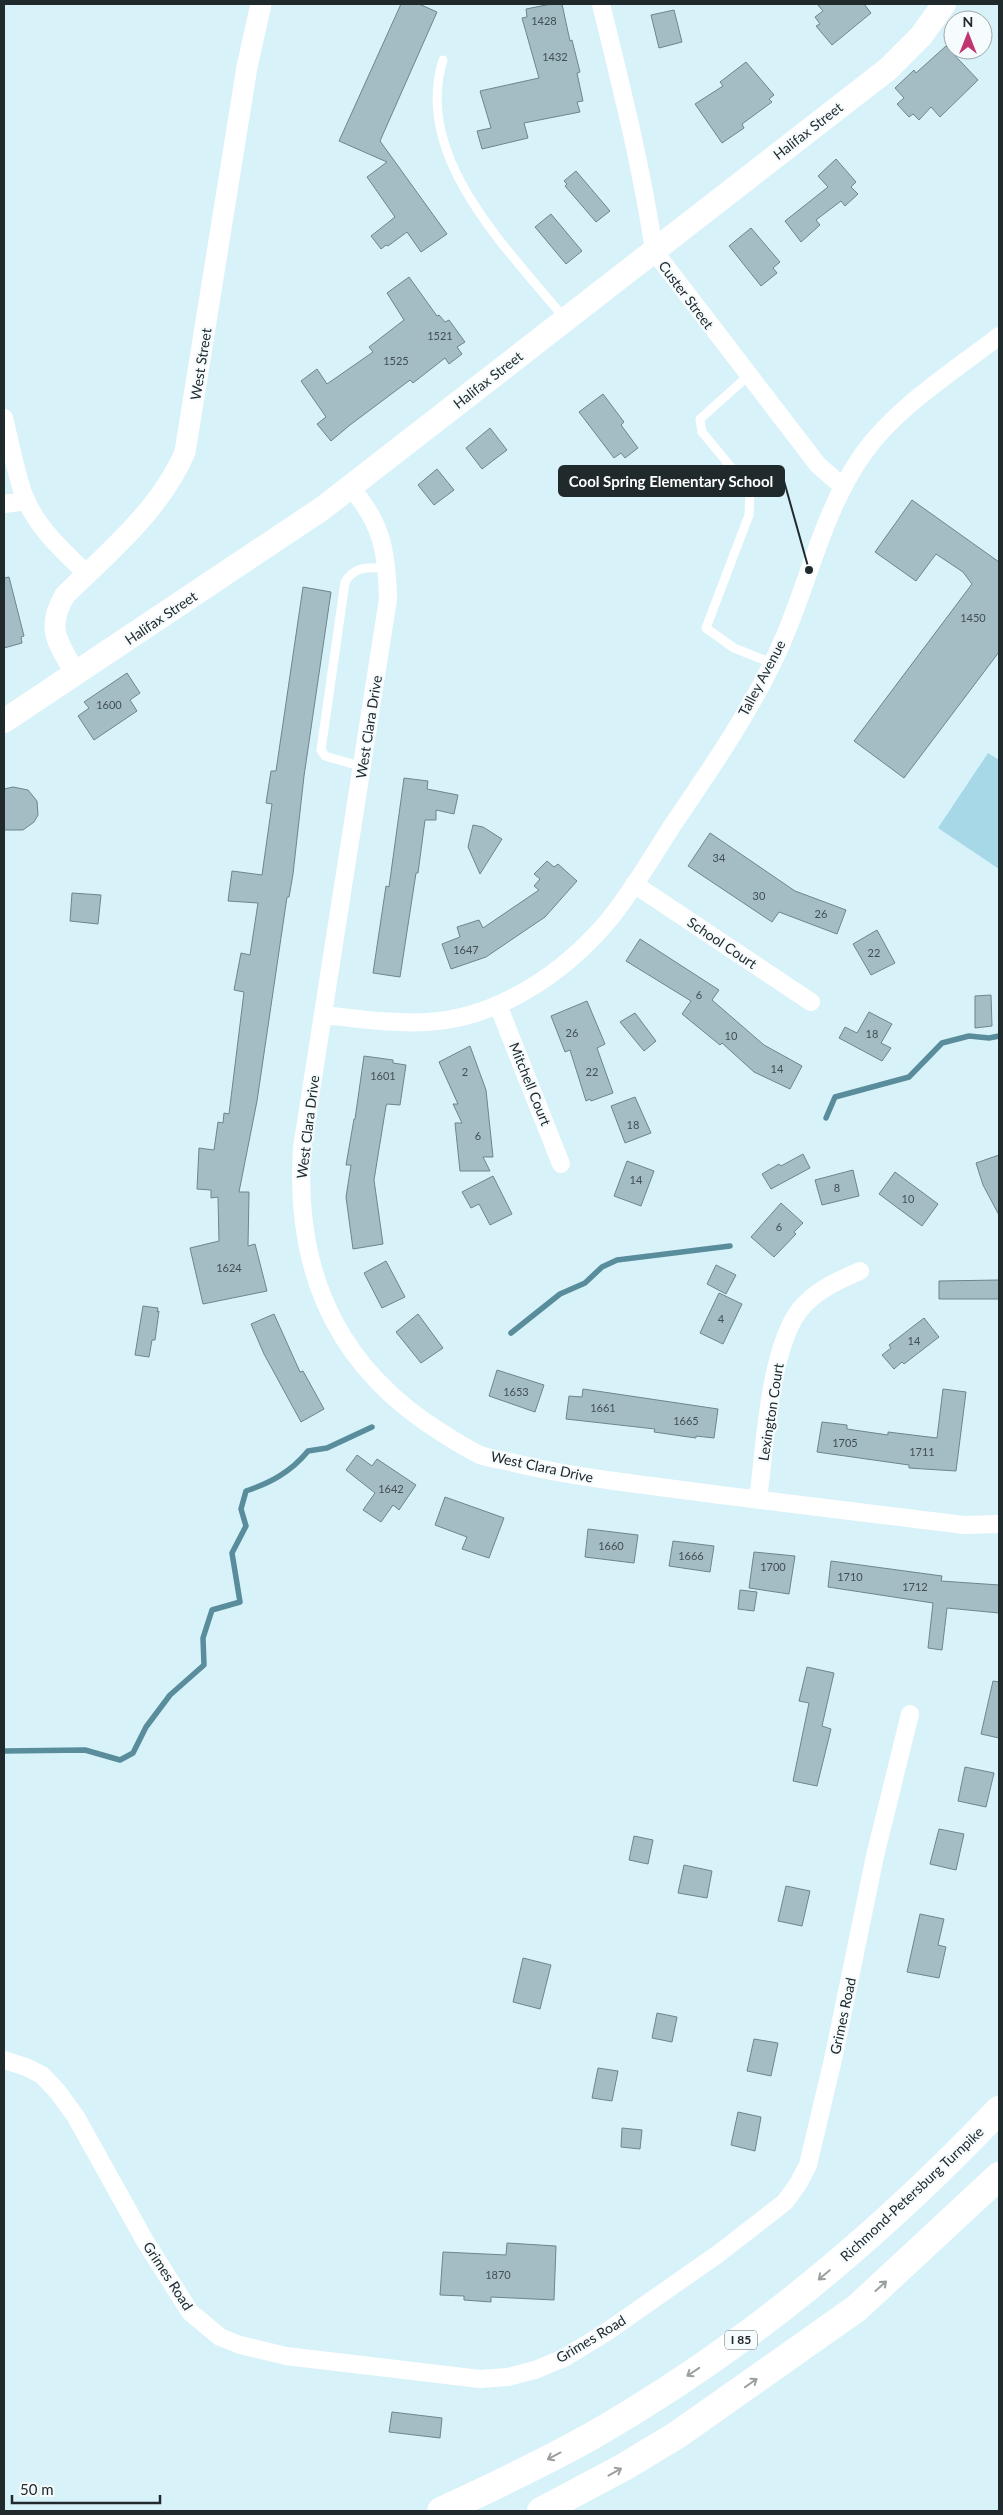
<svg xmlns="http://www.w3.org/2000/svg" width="1003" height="2515" viewBox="0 0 1003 2515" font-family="Lato,sans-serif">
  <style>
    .green { fill: #a6d8e7 }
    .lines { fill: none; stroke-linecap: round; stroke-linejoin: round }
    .stream { stroke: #598d9c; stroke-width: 5.5 }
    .building { fill: #a4bdc5; stroke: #6d858c }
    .service { stroke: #fff; stroke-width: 9 }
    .minor { stroke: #fff; stroke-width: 18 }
    .tertiary { stroke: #fff; stroke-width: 21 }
    .secondary { stroke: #fff; stroke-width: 24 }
    .motorway { stroke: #fff; stroke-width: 28 }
    .oneway { stroke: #9b9fa0 }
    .labels { text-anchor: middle; stroke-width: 4.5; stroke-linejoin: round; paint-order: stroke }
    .number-label { font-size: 11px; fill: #414f53 }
    .shield { fill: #f6fbfd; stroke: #60696b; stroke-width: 1 }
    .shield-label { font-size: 12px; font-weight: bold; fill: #202a2d }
    .street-label { font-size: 14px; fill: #202a2d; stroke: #f6fbfd }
    .leader { fill: none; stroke: #202a2d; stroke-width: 2 }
    .callout-dot { fill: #202a2d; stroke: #f6fbfd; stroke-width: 2 }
    .callout { fill: #202a2d; stroke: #202a2d; stroke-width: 2 }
    .callout-label { font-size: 15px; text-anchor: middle; font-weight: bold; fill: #fff }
  </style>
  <rect width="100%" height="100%" fill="#d8f2fa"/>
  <!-- green -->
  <path class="green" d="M988,753L999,760V869L938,828Z"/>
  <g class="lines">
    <!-- stream -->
    <path class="stream" d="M826,1118L835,1097L909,1077L942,1043L969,1036L989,1038L999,1036
      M511,1333L560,1294L585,1283L602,1267L617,1260L730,1246
      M4,1751L85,1750L120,1760L133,1753L146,1727L170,1695L204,1665L203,1638L212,1610L240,1602L232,1553L246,1526L241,1509L246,1491C270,1483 291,1472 308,1451L327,1448L372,1427"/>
  </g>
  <!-- building -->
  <path class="building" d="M401,4H419L437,12L380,141L447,234L421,252L407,232L388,246L386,245L381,249L371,236L395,217L367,177L387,162L339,141Z
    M551,4H562L570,41L572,40L580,72L577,73L583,101L577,102L580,112L524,123L528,138L482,149L477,131L491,128L480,91L539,78L522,18L527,17L526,9Z
    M817,4H864L871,13L832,45L816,26L820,24L815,17L823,11Z
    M674,10L682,42L659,48L651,15Z
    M946,46L978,80L940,117L931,107L919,120L913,114L909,117L897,104L904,98L895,88L914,70L916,73Z
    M746,62L774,95L769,99L772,102L742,124L744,128L722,143L695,104L723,86L720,82Z
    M836,159L856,182L851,187L858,194L845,206L841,201L816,220L820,225L801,242L785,221L828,187L818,176Z
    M576,171L610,211L596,222L565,186L567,184L564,181Z
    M551,214L582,251L566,264L535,227Z
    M751,228L780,262L773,268L777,273L761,286L729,246Z
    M409,277L437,316L439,315L445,322L449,320L465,342L457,347L462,354L449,364L445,358L413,383L410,380L350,425L331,441L317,424L326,417L301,381L317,369L327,384L373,352L369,347L404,320L387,293Z
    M603,394L624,422L621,425L638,448L625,458L621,453L614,458L579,412Z
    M490,428L507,450L482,469L466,448Z
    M437,469L454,490L434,505L418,485Z
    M912,500L999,562V652L904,778L854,741L972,584L963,572L936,554L916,581L875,552Z
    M9,577L24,636L21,637L22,643L4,648V578Z
    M303,587L331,592L304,776L293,874L289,897H287L257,1101L239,1192H249L248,1246L255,1244L267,1291L203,1304L190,1248L219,1241L218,1197L211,1198V1190L197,1189L199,1148L214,1150L218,1122L223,1123L224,1113L229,1114L244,992L234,990L241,953L250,955L258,903L228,901L232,871L262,875L272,804L266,803L271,771H276Z
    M127,673L140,693L130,700L137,711L94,740L78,716L89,708L84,702Z
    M404,778L428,781L427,789L458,795L454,814L436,810V820H425L418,873H416L400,977L373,973L386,886L389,887Z
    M13,787L28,790L37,801L38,815L34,822L23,830H4V789Z
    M473,825L483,827L502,839L480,874L468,847Z
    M710,833L795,891L846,910L837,934L779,912L772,922L688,866Z
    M547,861L554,867L558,864L577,881L545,917L486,957L451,969L442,944L460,937L457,927L479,920L483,928L539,890L534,886L540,879L534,874Z
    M72,893L101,895L98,924L70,921Z
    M877,930L895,963L871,975L853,944Z
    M640,939L719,990L712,1000L764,1045L802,1066L790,1089L754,1072L722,1043L720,1045L682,1014L691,1001L626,961Z
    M991,995L992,1026L975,1028V996Z
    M587,1001L605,1044L597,1048L613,1093L591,1101L590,1099L586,1101L570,1050L565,1052L551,1016Z
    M869,1012L892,1024L881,1043L891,1048L882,1061L839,1038L845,1027L857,1033Z
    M635,1013L656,1041L644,1051L620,1022Z
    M470,1046L486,1090L493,1157H483L490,1171H460L455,1123H462L453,1104H458L439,1062Z
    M364,1056L393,1060V1063L406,1065L400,1105L387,1104L386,1106L374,1180L383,1244L353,1249L346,1197L351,1165H346L354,1119H355Z
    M635,1097L651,1133L625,1143L611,1106Z
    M803,1154L810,1168L771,1189L762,1174L779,1164L781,1166Z
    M999,1155V1215L983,1185L976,1163Z
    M627,1161L654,1171L641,1206L614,1196Z
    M853,1170L859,1196L822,1205L815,1180Z
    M895,1172L938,1204L922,1226L879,1194Z
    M493,1176L512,1214L490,1225L479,1204L471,1208L462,1192Z
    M781,1203L803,1223L794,1232L796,1234L774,1257L751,1237Z
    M386,1261L405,1297L382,1308L364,1273Z
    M716,1265L736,1275L726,1294L707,1284Z
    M999,1280V1299H939V1281Z
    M719,1293L742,1304L723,1344L700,1333Z
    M143,1306L158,1308L157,1312L159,1311L155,1340H152L149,1357L135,1355Z
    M274,1314L300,1372L303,1371L324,1409L301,1422L264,1354L251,1324Z
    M418,1314L443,1348L421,1363L396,1332Z
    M924,1318L939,1337L904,1364L902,1362L894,1369L882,1355L891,1348L889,1345Z
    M497,1370L544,1385L535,1412L489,1396Z
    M583,1389L718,1409L714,1438L696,1436V1438L654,1432L655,1429L566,1419L569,1396L582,1397Z
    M943,1389L966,1392L956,1471L909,1468V1465L817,1452L822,1422L847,1425V1429L888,1435V1432L937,1438Z
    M357,1455L372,1466L377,1459L416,1485L399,1510L393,1505L381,1522L363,1510L375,1493L346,1470Z
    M445,1497L504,1518L489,1558L462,1549L467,1537L435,1525Z
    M588,1529L638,1535L634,1563L585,1557Z
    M673,1541L714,1546L710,1572L669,1566Z
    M754,1552L795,1556L789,1594L749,1588Z
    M831,1561L942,1576L941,1581L999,1585V1613L947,1608L942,1650L928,1648L933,1603L828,1587Z
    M740,1590L757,1592L754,1611L738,1609Z
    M807,1667L834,1673L822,1726L831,1729L817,1786L793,1781L809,1703L799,1701Z
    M993,1681L999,1682V1738L981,1734Z
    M965,1767L994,1773L986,1807L958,1801Z
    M939,1829L964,1834L956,1870L930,1864Z
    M634,1836L653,1840L648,1864L629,1860Z
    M684,1865L712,1871L707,1898L678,1893Z
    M786,1886L810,1891L802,1926L778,1921Z
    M920,1914L944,1919L938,1945L946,1947L939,1978L907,1972Z
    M523,1958L551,1965L540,2009L513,2002Z
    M657,2013L677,2017L672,2042L652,2038Z
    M754,2039L778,2043L771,2076L747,2071Z
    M598,2068L618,2071L612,2101L592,2098Z
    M738,2112L761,2117L755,2151L731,2145Z
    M622,2128L642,2130L640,2149L621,2147Z
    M507,2243L556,2246L554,2300L491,2297V2302L464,2300V2296L440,2295L443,2252L506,2255Z
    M392,2412L442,2418L440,2438L389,2432Z"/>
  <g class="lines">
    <!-- service -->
    <path class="service" d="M443,60C412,158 509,250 565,319
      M748,376L700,419L702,432L750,490L749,515L706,628L734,648L772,663
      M363,767L325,756L321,750L345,582C355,565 370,568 387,568"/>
    <!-- minor -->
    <path class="minor" d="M601,4C621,86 642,168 654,251L818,465L842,486
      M4,418C10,442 15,469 23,493C35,526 62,550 87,574
      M350,487C382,522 387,553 388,599L302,1148C295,1261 329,1354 424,1421C442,1433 461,1446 480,1455C491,1459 503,1460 514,1463C560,1474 605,1480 652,1486C756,1500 860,1512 964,1525L999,1524
      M4,504L27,501
      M634,884L811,1002
      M498,1005L561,1164
      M324,1015C359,1019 393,1024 428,1022C498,1018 564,973 608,921C632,892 652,857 672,826C710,770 751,711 779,649C809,584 821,514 863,454C896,407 954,371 999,336
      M758,1500C765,1446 768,1368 793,1320C806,1295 836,1281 860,1271
      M4,2060L26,2067L42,2075L58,2092L76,2117L145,2241L190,2312L220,2337L240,2345L286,2356L480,2379L508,2377L535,2370L564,2358L605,2333L718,2254L785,2202L798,2184L808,2165L834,2055L875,1856L910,1714"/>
    <!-- tertiary -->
    <path class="tertiary" d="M76,674C58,643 45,629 65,595C109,552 161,509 185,452L247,67L261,4"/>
    <!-- secondary -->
    <path class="secondary" d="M4,721L323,508L888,69L921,36L944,4"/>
    <!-- motorway -->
    <path class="motorway" d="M441,2511C491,2488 541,2464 590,2437C745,2348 876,2239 999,2110
      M541,2511L624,2467L677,2435L857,2308L999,2176"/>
  </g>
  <!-- one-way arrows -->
  <defs><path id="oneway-shaft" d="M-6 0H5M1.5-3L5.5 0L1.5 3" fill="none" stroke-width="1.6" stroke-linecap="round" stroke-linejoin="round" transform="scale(1.25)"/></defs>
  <g class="oneway">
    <use href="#oneway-shaft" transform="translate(824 2275) rotate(140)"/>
    <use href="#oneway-shaft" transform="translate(881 2286) rotate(-42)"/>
    <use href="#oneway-shaft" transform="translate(693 2372) rotate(146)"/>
    <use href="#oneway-shaft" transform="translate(751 2383) rotate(-35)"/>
    <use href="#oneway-shaft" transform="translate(554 2456) rotate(152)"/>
    <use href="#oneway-shaft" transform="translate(615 2472) rotate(-29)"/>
  </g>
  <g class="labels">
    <!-- number labels -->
    <g class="number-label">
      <text x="544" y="25">1428</text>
      <text x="555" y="61">1432</text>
      <text x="440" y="340">1521</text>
      <text x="396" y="365">1525</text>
      <text x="973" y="622">1450</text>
      <text x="109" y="709">1600</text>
      <text x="719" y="862">34</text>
      <text x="759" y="900">30</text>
      <text x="821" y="918">26</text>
      <text x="466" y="954">1647</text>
      <text x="874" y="957">22</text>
      <text x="699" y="999">6</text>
      <text x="572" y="1037">26</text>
      <text x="872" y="1038">18</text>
      <text x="731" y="1040">10</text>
      <text x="777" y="1073">14</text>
      <text x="465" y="1076">2</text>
      <text x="592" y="1076">22</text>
      <text x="383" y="1080">1601</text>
      <text x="633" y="1129">18</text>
      <text x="478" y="1140">6</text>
      <text x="636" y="1184">14</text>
      <text x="837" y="1192">8</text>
      <text x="908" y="1203">10</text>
      <text x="779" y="1231">6</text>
      <text x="229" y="1272">1624</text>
      <text x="721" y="1323">4</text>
      <text x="914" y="1345">14</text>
      <text x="516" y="1396">1653</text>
      <text x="603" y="1412">1661</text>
      <text x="686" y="1425">1665</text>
      <text x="845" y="1447">1705</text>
      <text x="922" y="1456">1711</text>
      <text x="391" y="1493">1642</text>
      <text x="611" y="1550">1660</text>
      <text x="691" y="1560">1666</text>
      <text x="773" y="1571">1700</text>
      <text x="850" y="1581">1710</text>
      <text x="915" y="1591">1712</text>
      <text x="498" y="2279">1870</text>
    </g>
    <!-- shield labels -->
    <rect class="shield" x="725" y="2330.5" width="32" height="19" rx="4"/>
    <g class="shield-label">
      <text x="741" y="2344">I 85</text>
    </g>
    <!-- street labels -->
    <g class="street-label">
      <text transform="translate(808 131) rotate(-38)" y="5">Halifax Street</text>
      <text transform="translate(686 295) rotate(53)" y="5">Custer Street</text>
      <text transform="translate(201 364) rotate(-81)" y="5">West Street</text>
      <text transform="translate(488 380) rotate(-38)" y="5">Halifax Street</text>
      <text transform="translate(161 618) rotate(-34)" y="5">Halifax Street</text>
      <text transform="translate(762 678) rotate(-62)" y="5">Talley Avenue</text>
      <text transform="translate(369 727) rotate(-81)" y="5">West Clara Drive</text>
      <text transform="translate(722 943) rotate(34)" y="5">School Court</text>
      <text transform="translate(530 1084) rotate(68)" y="5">Mitchell Court</text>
      <text transform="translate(308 1127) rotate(-83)" y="5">West Clara Drive</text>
      <text transform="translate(771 1412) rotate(-81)" y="5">Lexington Court</text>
      <text transform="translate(542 1467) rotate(12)" y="5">West Clara Drive</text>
      <text transform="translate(843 2016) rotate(-78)" y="5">Grimes Road</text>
      <text transform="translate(912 2194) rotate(-43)" y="5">Richmond-Petersburg Turnpike</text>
      <text transform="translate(168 2276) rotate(57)" y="5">Grimes Road</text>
      <text transform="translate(591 2339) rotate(-31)" y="5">Grimes Road</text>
    </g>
  </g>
  <!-- callouts -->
  <path class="leader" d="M809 570L784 481"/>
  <circle class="callout-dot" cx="809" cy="570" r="5"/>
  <rect class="callout" x="559" y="466" width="225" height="30" rx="5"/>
  <g class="callout-label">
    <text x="671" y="487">Cool Spring Elementary School</text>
  </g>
  <!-- border -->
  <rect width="1003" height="2515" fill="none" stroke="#202a2d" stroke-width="10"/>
  <!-- north arrow -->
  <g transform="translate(968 35)"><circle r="24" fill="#f6fbfd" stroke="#a0a7aa"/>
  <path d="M0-4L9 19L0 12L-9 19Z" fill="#bf3670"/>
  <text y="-8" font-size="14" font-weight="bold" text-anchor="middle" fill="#202a2d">N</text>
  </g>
  <!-- scale -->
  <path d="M12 2495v8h148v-8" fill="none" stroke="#202a2d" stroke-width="2.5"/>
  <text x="20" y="2495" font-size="15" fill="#202a2d" stroke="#f6fbfd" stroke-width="4" paint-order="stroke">50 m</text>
</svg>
